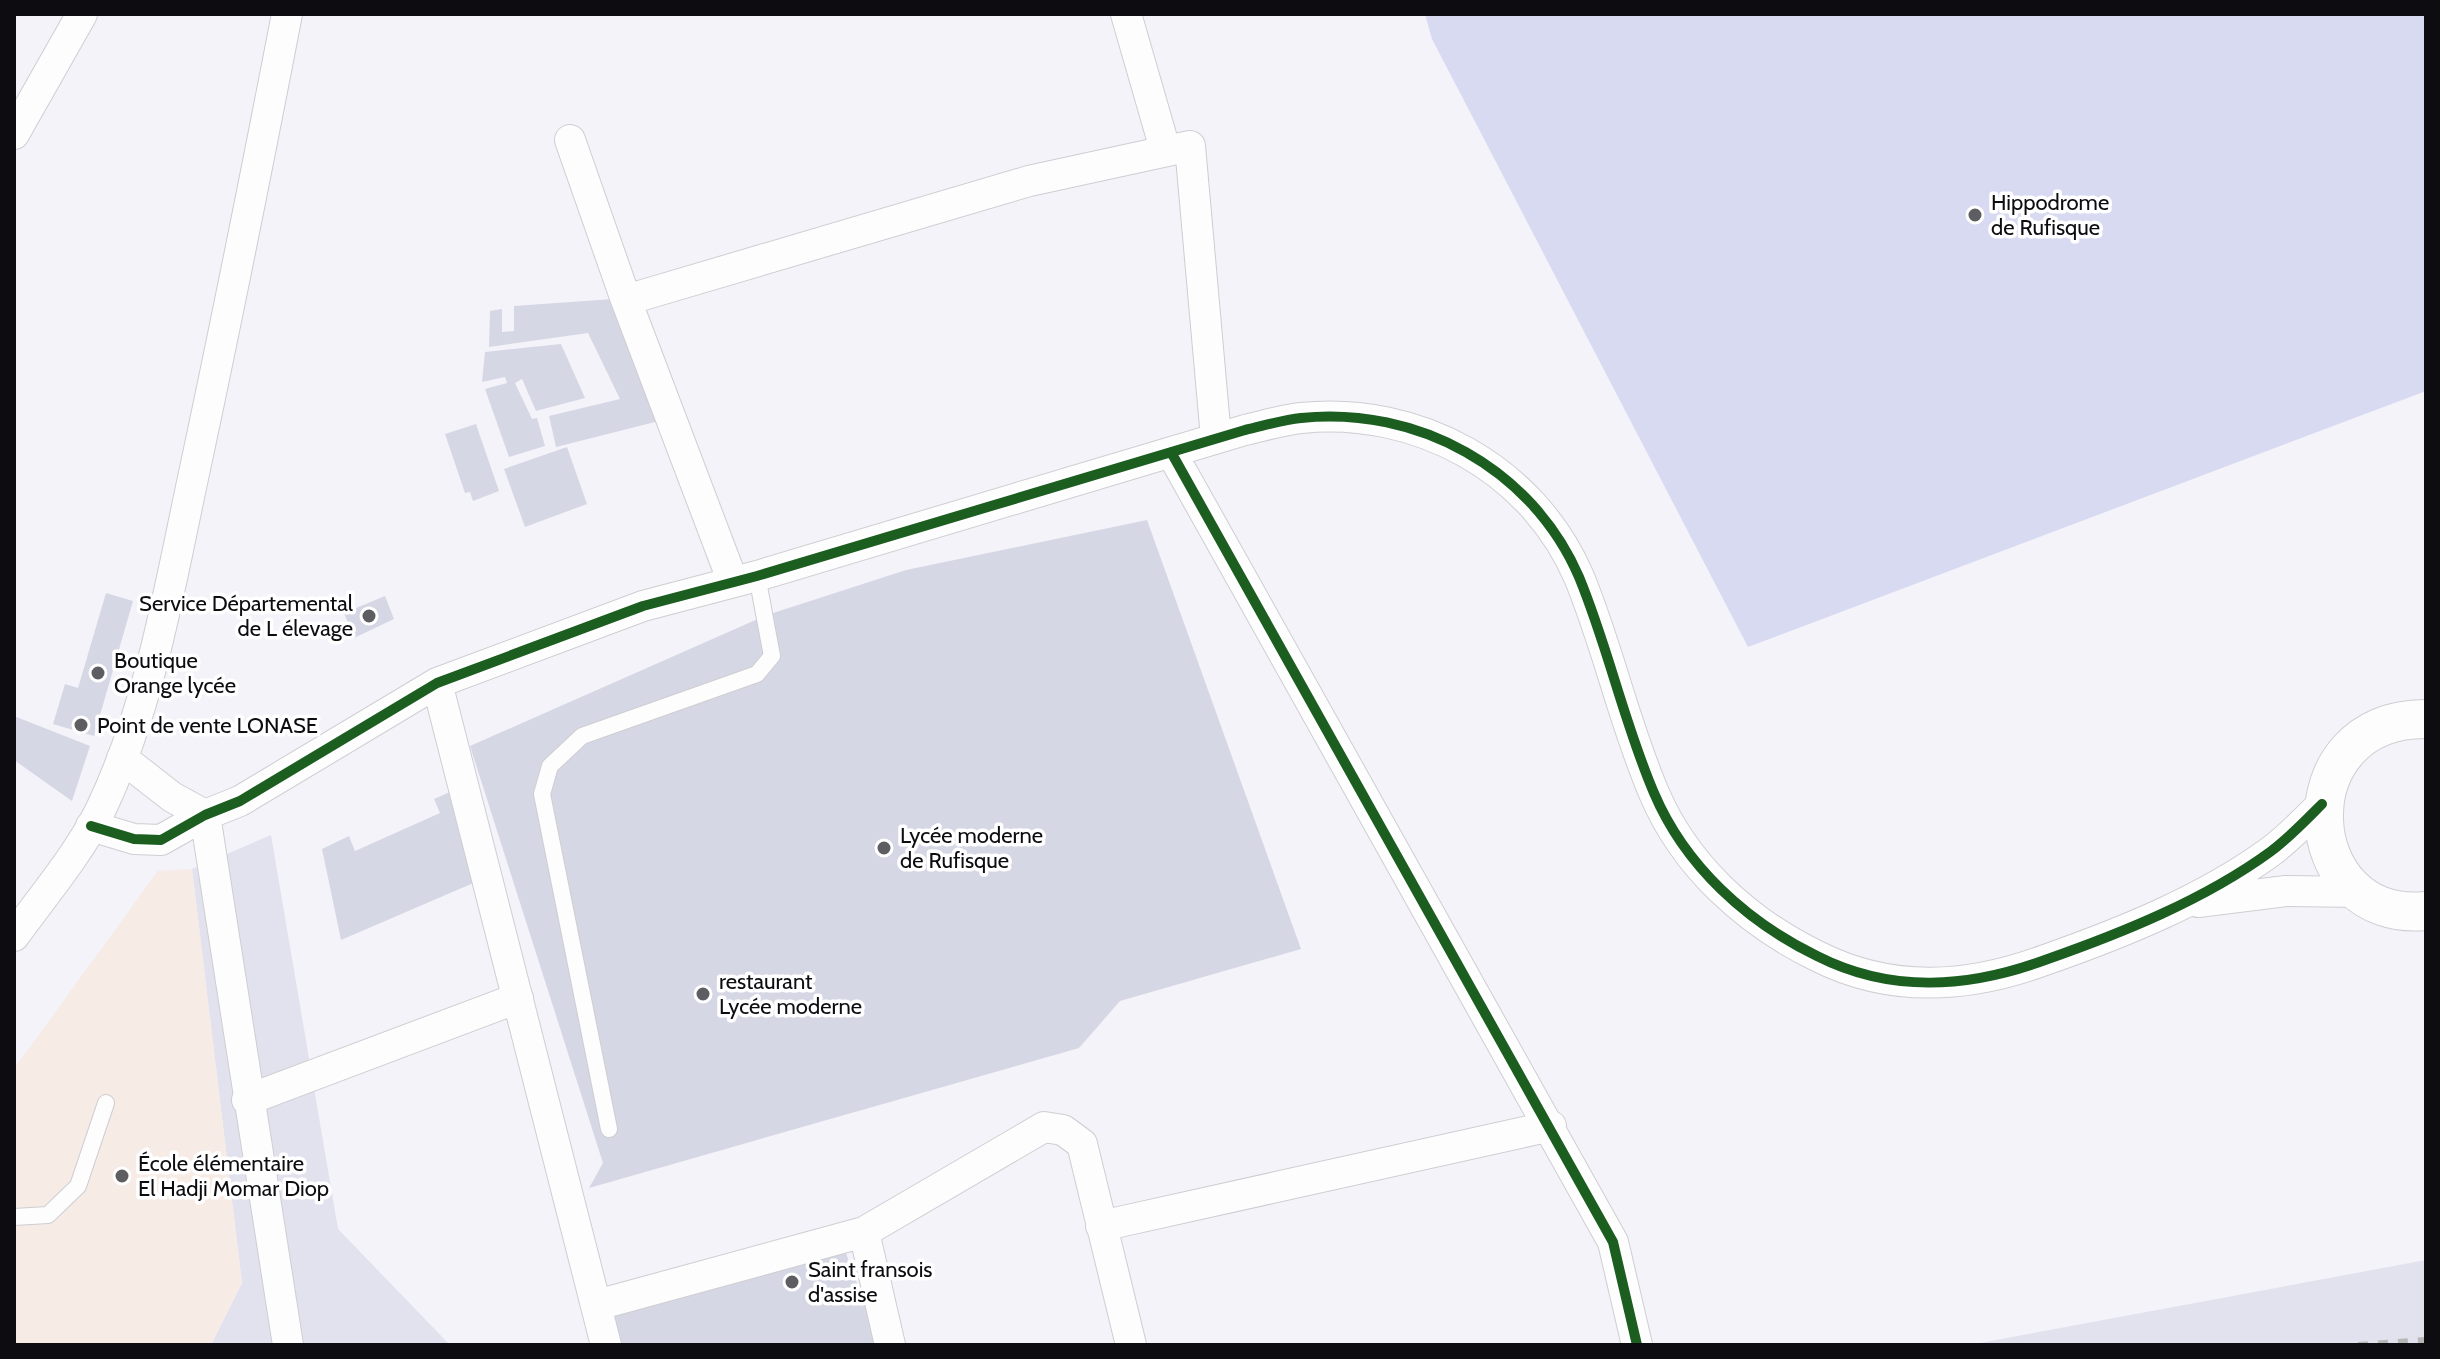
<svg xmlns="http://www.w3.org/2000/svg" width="2440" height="1359" viewBox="0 0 2440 1359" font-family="Cabin,sans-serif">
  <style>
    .built { fill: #e1e2ee }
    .education { fill: #f6ebe5 }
    .green { fill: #d8daf2 }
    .building { fill: #d6d7e4 }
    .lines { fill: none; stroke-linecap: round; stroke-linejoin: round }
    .service-casing { stroke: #ceced2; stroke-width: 18 }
    .minor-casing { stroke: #ceced2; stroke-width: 32 }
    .tertiary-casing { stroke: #ceced2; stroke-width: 40 }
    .service { stroke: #fdfdfe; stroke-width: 16 }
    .minor { stroke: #fdfdfe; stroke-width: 30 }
    .tertiary { stroke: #fdfdfe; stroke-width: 38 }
    .rail { stroke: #b7b7b8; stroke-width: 6; stroke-dasharray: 10 10; stroke-linecap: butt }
    .cycleway-casing { stroke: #fff; stroke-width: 15 }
    .cycleway { stroke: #1b5e20; stroke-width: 10 }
    .poi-dot { fill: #5e5e62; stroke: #fff; stroke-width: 3 }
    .labels { text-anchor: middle; stroke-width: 7; stroke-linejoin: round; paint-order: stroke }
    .poi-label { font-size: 22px; fill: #0d0d11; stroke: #fff; text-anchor: start }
  </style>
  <rect width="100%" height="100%" fill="#f3f3f9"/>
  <!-- built -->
  <path class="built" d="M271,835L338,1229L450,1345H211L242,1283L192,869Z
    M2426,1260V1345H1969Z"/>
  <!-- education -->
  <path class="education" d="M192,869L242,1283L211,1345H14V1069L158,871Z"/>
  <!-- green -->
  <path class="green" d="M1425,14H2426V391L1748,647L1432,39Z"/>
  <!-- building -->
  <path class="building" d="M613,299L667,419L556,447L549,416L620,399L588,333L489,347L490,311L502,309V332L514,331V306Z
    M561,344L585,398L536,411L522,379L515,383L532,419L537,418L545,446L509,457L485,389L507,383L505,377L482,382L485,352Z
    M476,424L499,491L473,501L470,492L465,493L445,434Z
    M567,447L587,504L525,527L504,469Z
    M1147,520L1301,949L1120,1001L1079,1048L589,1188L603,1163L470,746L767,615L906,570Z
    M106,593L133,601L94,736L53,724L65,684L78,688Z
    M385,596L394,619L354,638L344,613Z
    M14,716L90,746L72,801L14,760Z
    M452,791L478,881L341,940L322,849L349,836L355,851L440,813L434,799Z
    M844,1248L880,1345H614L609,1316Z"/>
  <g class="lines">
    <!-- service casing -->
    <g class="service-casing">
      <path id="service" d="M609,1129L542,794L550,766L582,736L757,674L772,656L757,576
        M14,1217L48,1215L78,1186L106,1103"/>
    </g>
    <!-- minor casing -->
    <g class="minor-casing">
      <path id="minor" d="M1126,14L1165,149
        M14,134L82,14
        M570,140L626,300L733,582
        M626,300L1029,181L1190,146L1216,438
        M1171,452L1613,1242L1637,1345
        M437,683L606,1345
        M122,758L172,797L205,815
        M205,815L288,1345
        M91,826L134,839L161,840L205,815L240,801L437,683L643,606L757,576L1245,430C1263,426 1282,420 1301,418C1417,406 1532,468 1579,577C1608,647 1624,723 1654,793C1685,866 1747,922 1817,956C1892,994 1969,988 2045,960C2122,933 2204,900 2270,852C2289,838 2306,820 2322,804
        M2198,902L2286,891L2361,892
        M14,936C43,896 78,855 100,811C150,707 169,590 193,478C226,324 257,169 287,14
        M247,1100L518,998
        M1101,1226L1551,1126
        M864,1232L890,1345
        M597,1305L864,1232L1044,1127L1063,1130L1082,1144L1131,1345"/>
    </g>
    <!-- tertiary casing -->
    <g class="tertiary-casing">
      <path id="tertiary" d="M2426,719C2284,718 2296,924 2426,911"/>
    </g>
    <!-- service -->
    <use href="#service" class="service"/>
    <!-- minor -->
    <use href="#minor" class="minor"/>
    <!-- tertiary -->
    <use href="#tertiary" class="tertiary"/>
    <!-- rail -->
    <path class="rail" d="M2358,1345L2426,1340"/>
    <!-- cycleway casing -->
    <g class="cycleway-casing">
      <path id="cycleway" d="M1171,452L1613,1242L1637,1345
        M91,826L134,839L161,840L205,815L240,801L437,683L643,606L757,576L1245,430C1263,426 1282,420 1301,418C1417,406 1532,468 1579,577C1608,647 1624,723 1654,793C1685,866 1747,922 1817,956C1892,994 1969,988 2045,960C2122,933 2204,900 2270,852C2289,838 2306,820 2322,804"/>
    </g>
    <!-- cycleway -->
    <use href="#cycleway" class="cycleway"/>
  </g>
  <!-- markers -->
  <g class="poi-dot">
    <circle cx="1975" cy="215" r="8"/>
    <circle cx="369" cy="616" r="8"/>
    <circle cx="98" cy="673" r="8"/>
    <circle cx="81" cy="725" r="8"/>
    <circle cx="884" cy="848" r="8"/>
    <circle cx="703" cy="994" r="8"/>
    <circle cx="122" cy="1176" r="8"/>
    <circle cx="792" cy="1282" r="8"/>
  </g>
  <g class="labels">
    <!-- poi labels -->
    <g class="poi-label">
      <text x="1991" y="210">Hippodrome<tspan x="1991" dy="25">de Rufisque</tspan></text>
      <text x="353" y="611" text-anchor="end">Service Départemental<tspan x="353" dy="25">de L élevage</tspan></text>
      <text x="114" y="668">Boutique<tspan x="114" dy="25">Orange lycée</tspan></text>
      <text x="97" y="733">Point de vente LONASE</text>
      <text x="900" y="843">Lycée moderne<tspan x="900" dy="25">de Rufisque</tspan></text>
      <text x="719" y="989">restaurant<tspan x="719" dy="25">Lycée moderne</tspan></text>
      <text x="138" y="1171">École élémentaire<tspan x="138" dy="25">El Hadji Momar Diop</tspan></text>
      <text x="808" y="1277">Saint fransois<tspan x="808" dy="25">d'assise</tspan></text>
    </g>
  </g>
  <!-- border -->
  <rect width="2440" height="1359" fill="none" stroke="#0d0d11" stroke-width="32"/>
</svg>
